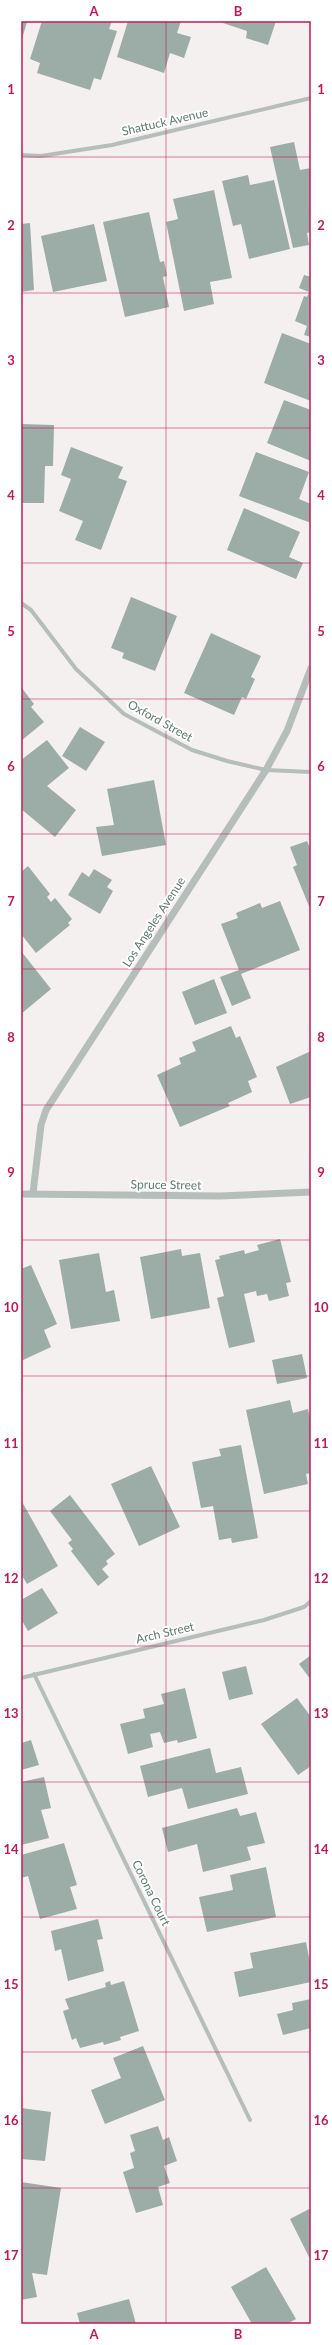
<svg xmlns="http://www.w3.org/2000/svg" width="332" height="2345" viewBox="0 0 332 2345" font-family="Lato,sans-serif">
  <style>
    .building { fill: #9caca6 }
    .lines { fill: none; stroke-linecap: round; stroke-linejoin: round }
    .minor { stroke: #b5bebb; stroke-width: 4 }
    .tertiary { stroke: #b5bebb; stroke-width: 7 }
    .grid { fill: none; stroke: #c2185b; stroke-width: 1; stroke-opacity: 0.55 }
    .labels { text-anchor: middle; stroke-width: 4; stroke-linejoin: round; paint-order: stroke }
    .street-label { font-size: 12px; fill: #5f7a72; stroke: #fff }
    .neatline { fill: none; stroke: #c2185b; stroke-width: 1.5 }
    .grid-label { font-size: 13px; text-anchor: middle; font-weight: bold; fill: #c2185b }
  </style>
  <rect width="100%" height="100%" fill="#f4f0ef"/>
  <!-- building -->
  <path class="building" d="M21,21L27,22L21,42Z
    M42,21H112L109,29L117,31L101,80L94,78L90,90L37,73L40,63L30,59Z
    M128,21H181L177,33L191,37L184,58L170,53L164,73L117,57Z
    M217,21H276L268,45L246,38L247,31Z
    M294,142L300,170L311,168V232L307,233L309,245L293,248L270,147Z
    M248,175L250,185L274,180L290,249L249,259L241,224L233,226L222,181Z
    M214,190L232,278L210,282L214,304L184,311L166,222L178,219L173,199Z
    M149,212L160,262L164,261L167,276L163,277L169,307L125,317L103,222Z
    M30,223L34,290L21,292V224Z
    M94,224L107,281L53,292L41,236Z
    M304,275L311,277V337L304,335L307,326L295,321L304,296L307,297L309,292L299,288Z
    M282,333L311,344V401L264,383Z
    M284,400L311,410V461L267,443Z
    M21,424L54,425L53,466H45L44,503H21Z
    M71,447L123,467L118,478L127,481L101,550L75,540L83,521L59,511L71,479L61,475Z
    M256,452L309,472L299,499L311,504V523L239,496Z
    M244,508L300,532L289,557L303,563L296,579L227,550Z
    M131,597L177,616L155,671L122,658L124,653L111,648Z
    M211,633L261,656L251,677L255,679L246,699L242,697L234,715L184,693Z
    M21,687L34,704L31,707L44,722L21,741Z
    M80,727L105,742L86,771L62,756Z
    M47,740L69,768L47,786L76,810L55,837L21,809V760Z
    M154,780L166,845L102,856L96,827L114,825L107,789Z
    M307,841L311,850V911L293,867L297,865L290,847Z
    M28,866L50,894L47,897L51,902L55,898L72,919L68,923L70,925L36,953L21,934V872Z
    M94,869L112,880L107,887L113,891L100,914L68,895L82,872L89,877Z
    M280,901L300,950L241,974L251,998L232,1006L220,977L239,970L221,924L238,918L236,913L260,903L262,908Z
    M21,951L51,989L21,1014Z
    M214,979L227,1013L195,1025L182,992Z
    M231,1026L236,1038L240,1036L257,1077L248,1081L252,1092L228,1103L230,1106L180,1127L157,1075L181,1064L179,1058L196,1051L192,1042Z
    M311,1051V1097L290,1104L276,1067Z
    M280,1239L291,1282L286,1283L289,1296L269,1301L267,1294L257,1296L256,1291L244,1294L255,1342L229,1348L217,1298L224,1296L215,1260L220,1259L219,1256L244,1250L245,1254L259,1250L257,1245Z
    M181,1249L182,1256L200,1253L210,1308L151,1319L140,1257Z
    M99,1253L106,1292L114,1290L120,1321L71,1329L59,1260Z
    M31,1265L57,1324L44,1330L51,1347L21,1361V1269Z
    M302,1354L307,1378L277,1384L272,1360Z
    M290,1400L293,1413L308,1409L311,1423V1473L306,1474L308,1484L264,1494L246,1410Z
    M241,1445L258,1538L232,1543L231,1538L219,1540L213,1506L201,1508L192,1462L221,1456L219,1449Z
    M151,1466L180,1527L139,1546L111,1484Z
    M70,1495L115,1554L106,1561L108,1564L102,1569L109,1577L98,1586L71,1551L73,1549L68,1543L72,1540L50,1511Z
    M21,1500L58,1566L27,1584L21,1574Z
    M42,1588L58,1613L28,1631L21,1619V1600Z
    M311,1655V1680L299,1664Z
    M246,1666L253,1694L229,1700L222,1672Z
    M185,1688L197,1738L178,1743L177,1740L164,1743L160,1732L150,1734L153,1747L128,1754L120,1724L145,1718L143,1709L164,1704L161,1694Z
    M297,1698L311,1717V1766L298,1775L261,1724Z
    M31,1740L39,1765L21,1770V1743Z
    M210,1748L216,1773L241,1767L248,1794L188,1809L182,1788L148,1797L140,1766Z
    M44,1777L51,1808L41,1810L49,1838L21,1845V1782Z
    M237,1808L240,1816L256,1812L265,1843L247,1847L251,1860L203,1872L197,1844L168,1852L162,1828Z
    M64,1843L77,1885L70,1887L77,1909L40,1919L28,1876L21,1878V1855Z
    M266,1867L276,1917L207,1932L199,1897L233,1890L230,1875Z
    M98,1919L103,1939L97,1940L104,1971L68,1981L61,1949L55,1951L51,1931Z
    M306,1942L311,1968V1982L239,1997L234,1972L253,1968L250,1953Z
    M110,1981L111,1985L124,1981L139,2031L120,2037L121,2040L104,2045L103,2042L80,2048L76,2038L72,2040L63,2011L69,2009L65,1999L106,1987L105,1983Z
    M311,1999V2028L283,2035L277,2014L293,2010L292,2003Z
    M143,2046L165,2100L105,2124L91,2090L121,2078L113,2058Z
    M21,2108L51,2112L45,2161L21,2159Z
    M158,2126L163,2140L169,2137L177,2161L164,2166L170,2183L158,2187L163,2205L136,2213L123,2172L134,2168L130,2153L135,2151L130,2135Z
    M21,2182L61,2188L47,2275L32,2273L37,2297L21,2300Z
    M311,2208V2261L290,2219Z
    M266,2267L296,2319L287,2324H252L231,2287Z
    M129,2299L136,2324H80L77,2313Z"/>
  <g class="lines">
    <!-- minor -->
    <path class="minor" d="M21,155L41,156L112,145L311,98
      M21,603L31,610L76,669L124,714L192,750L227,761L266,770L311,772
      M34,1674L250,2120
      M21,1678L264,1620L304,1607L311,1601"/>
    <!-- tertiary -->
    <path class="tertiary" d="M33,1193L41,1125L46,1110L266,770L287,731L311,668
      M21,1194L220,1196L311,1192"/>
  </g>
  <!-- grid -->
  <path class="grid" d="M166,21V2324M21,157H311M21,293H311M21,428H311M21,563H311M21,699H311M21,834H311M21,969H311M21,1105H311M21,1240H311M21,1376H311M21,1511H311M21,1646H311M21,1782H311M21,1917H311M21,2052H311M21,2188H311"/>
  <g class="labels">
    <!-- street labels -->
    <g class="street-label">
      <text transform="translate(165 122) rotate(-13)" y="4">Shattuck Avenue</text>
      <text transform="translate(160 721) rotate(29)" y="4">Oxford Street</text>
      <text transform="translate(154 922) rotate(-57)" y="4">Los Angeles Avenue</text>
      <text transform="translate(166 1185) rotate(1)" y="4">Spruce Street</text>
      <text transform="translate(165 1633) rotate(-13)" y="4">Arch Street</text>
      <text transform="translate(151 1893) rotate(64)" y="4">Corona Court</text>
    </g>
  </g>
  <!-- border -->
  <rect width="332" height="2345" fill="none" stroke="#ffffff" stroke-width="44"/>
  <rect x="22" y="22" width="288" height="2301" class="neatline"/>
  <g class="grid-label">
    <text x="94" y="16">A</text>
    <text x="238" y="16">B</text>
    <text x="11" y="94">1</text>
    <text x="321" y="94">1</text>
    <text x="11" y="230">2</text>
    <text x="321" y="230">2</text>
    <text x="11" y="365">3</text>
    <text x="321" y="365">3</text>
    <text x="11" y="500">4</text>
    <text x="321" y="500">4</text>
    <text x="11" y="636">5</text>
    <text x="321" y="636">5</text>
    <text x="11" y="771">6</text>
    <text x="321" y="771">6</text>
    <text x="11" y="906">7</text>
    <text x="321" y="906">7</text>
    <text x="11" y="1042">8</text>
    <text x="321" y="1042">8</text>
    <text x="11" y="1177">9</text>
    <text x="321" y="1177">9</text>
    <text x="11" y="1312">10</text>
    <text x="321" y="1312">10</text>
    <text x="11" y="1448">11</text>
    <text x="321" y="1448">11</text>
    <text x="11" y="1583">12</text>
    <text x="321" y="1583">12</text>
    <text x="11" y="1718">13</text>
    <text x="321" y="1718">13</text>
    <text x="11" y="1854">14</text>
    <text x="321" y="1854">14</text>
    <text x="11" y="1989">15</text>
    <text x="321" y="1989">15</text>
    <text x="11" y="2125">16</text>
    <text x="321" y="2125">16</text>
    <text x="11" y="2260">17</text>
    <text x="321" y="2260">17</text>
    <text x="94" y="2339">A</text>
    <text x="238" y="2339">B</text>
  </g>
</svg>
